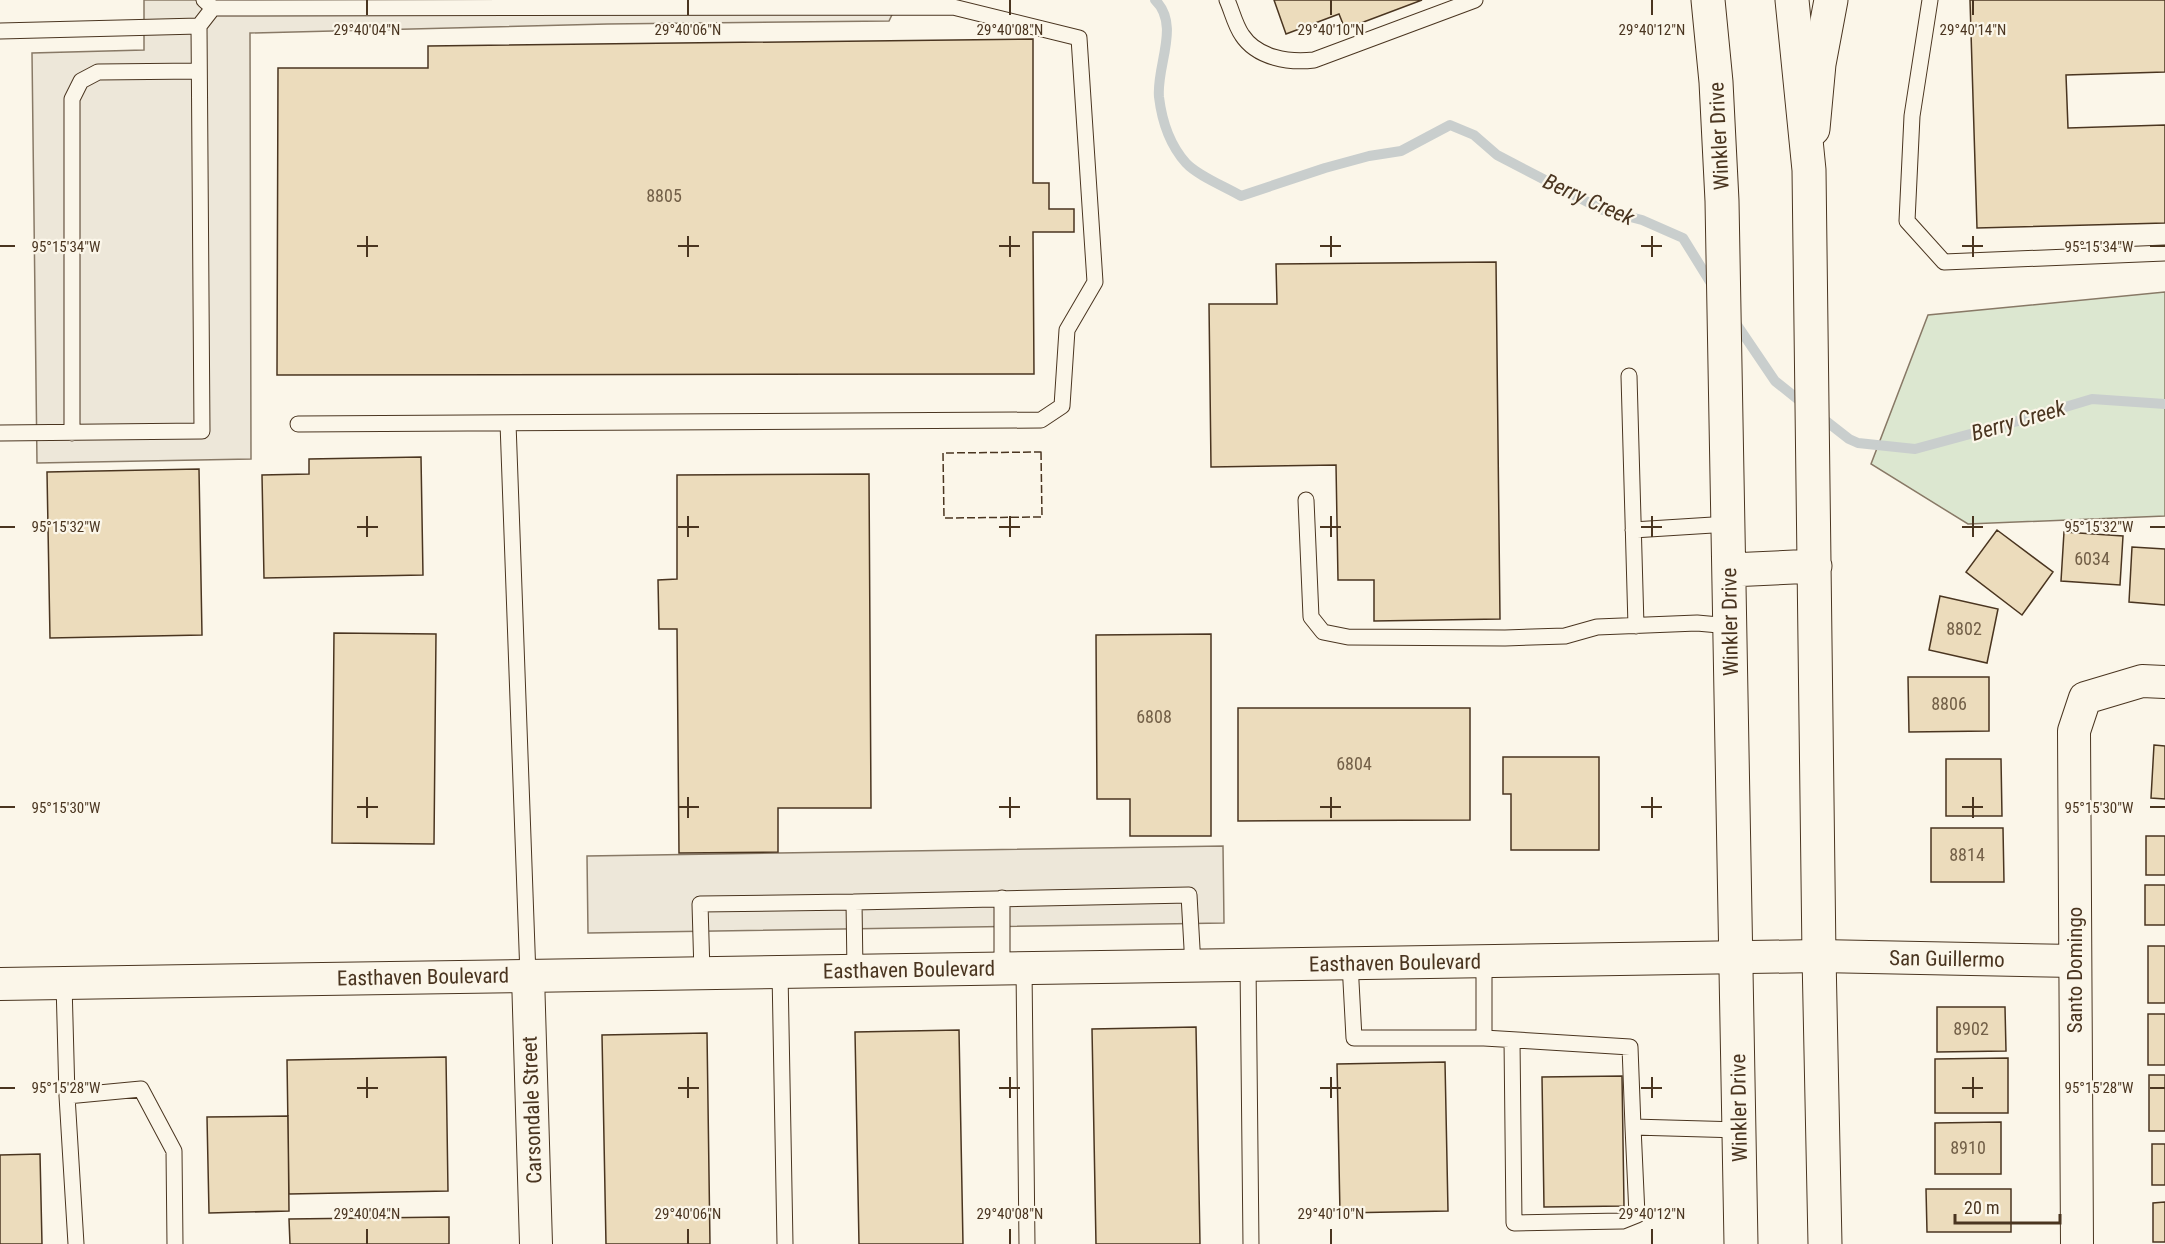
<svg xmlns="http://www.w3.org/2000/svg" width="2165" height="1244" viewBox="0 0 2165 1244" font-family="'Roboto Condensed',sans-serif">
  <style>
    .green { fill: #dce7d0; stroke: #887966; stroke-width: 1.5 }
    .parking { fill: #ede7d9; stroke: #887966; stroke-width: 1.5 }
    .lines { fill: none; stroke-linecap: round; stroke-linejoin: round }
    .stream { stroke: #c9cecd; stroke-width: 10 }
    .building { fill: #ecdcbc; stroke: #4a3520; stroke-width: 1.5 }
    .service-casing { stroke: #4a3520; stroke-width: 17 }
    .minor-casing { stroke: #4a3520; stroke-width: 34 }
    .tertiary-casing { stroke: #4a3520; stroke-width: 35 }
    .primary-casing { stroke: #4a3520; stroke-width: 35 }
    .service { stroke: #fbf6e9; stroke-width: 15 }
    .minor { stroke: #fbf6e9; stroke-width: 32 }
    .tertiary { stroke: #fbf6e9; stroke-width: 33 }
    .primary { stroke: #fbf6e9; stroke-width: 33 }
    .fence { stroke: #4a3520; stroke-width: 1.5; stroke-dasharray: 8 3; stroke-linecap: butt }
    .ticks { fill: none; stroke: #4a3520; stroke-width: 2 }
    .labels { text-anchor: middle; stroke-width: 4.5; stroke-linejoin: round; paint-order: stroke }
    .number-label { font-size: 18px; fill: #725f47 }
    .street-label { font-size: 21px; fill: #4a3520; stroke: #fbf6e9 }
    .water-label { font-size: 22px; font-style: italic; fill: #4a3520; stroke: #fbf6e9 }
    .ticks-label { font-size: 15px; text-anchor: middle; fill: #4a3520; stroke: #fbf6e9; stroke-width: 4.5; stroke-linejoin: round; paint-order: stroke }
  </style>
  <rect width="100%" height="100%" fill="#fbf6e9"/>
  <!-- green -->
  <path class="green" d="M2165,292V516L1968,524L1871,464L1928,315Z"/>
  <!-- parking -->
  <path class="parking" d="M144,0H899L889,21L607,24L250,33L251,459L37,463L32,53L144,50Z
    M1223,846L1224,923L588,933L587,856Z"/>
  <g class="lines">
    <!-- stream -->
    <path class="stream" d="M1155,0C1181,25 1156,66 1159,97C1162,122 1169,144 1186,163C1198,176 1226,187 1241,196L1325,168L1369,156L1401,151L1450,125L1474,135L1497,155L1603,210L1642,220L1683,238L1714,288
      M1733,319L1775,381L1805,405
      M1817,414L1849,439L1858,443L1915,449L2029,418L2092,399L2165,404"/>
  </g>
  <!-- building -->
  <path class="building" d="M1274,0H1422L1345,29L1339,14L1286,34Z
    M1970,0H2165V72L2066,75L2068,128L2165,125V223L1977,228Z
    M1033,39V183H1049V209H1074V232H1033L1034,374L277,375L278,68H428V46Z
    M1496,262L1500,619L1374,621V580H1338L1336,465L1211,467L1209,304H1277L1276,264Z
    M421,457L423,575L264,578L262,475L309,474V459Z
    M199,469L202,635L50,638L47,472Z
    M869,474L871,808H778V852L679,853L677,629H659L658,580L677,579V475Z
    M1997,530L2053,572L2022,615L1966,572Z
    M2064,532L2123,536L2120,585L2061,581Z
    M2132,547L2165,549V605L2129,602Z
    M1940,596L1998,609L1987,663L1929,650Z
    M334,633L436,634L434,844L332,843Z
    M1211,634V836H1130V799H1097L1096,635Z
    M1908,677H1989V731L1909,732Z
    M1238,708H1470V820L1238,821Z
    M2154,745L2165,746V799L2151,798Z
    M1503,757H1599V850H1511V794H1503Z
    M1946,759H2001L2002,816H1946Z
    M1931,828H2003L2004,882H1931Z
    M2146,836H2165V875H2146Z
    M2145,885H2165V925H2145Z
    M2148,946H2165V1003H2148Z
    M1937,1007H2005L2006,1051L1937,1052Z
    M2148,1014H2165V1065H2148Z
    M1196,1027L1200,1244H1096L1092,1029Z
    M959,1030L963,1244H859L855,1032Z
    M707,1033L710,1244H606L602,1035Z
    M446,1057L448,1191L289,1194L287,1060Z
    M2008,1058V1113H1935V1059Z
    M1445,1062L1448,1211L1340,1213L1337,1064Z
    M2149,1075H2165V1131H2149Z
    M1622,1076L1624,1206L1544,1207L1542,1077Z
    M288,1116L289,1211L209,1213L207,1117Z
    M2001,1122V1174H1935V1123Z
    M2152,1144H2165V1185H2152Z
    M40,1154L42,1244H0V1155Z
    M1926,1189H2011V1232H1927Z
    M2165,1202V1242H2153V1203Z
    M449,1217V1244H290L289,1219Z"/>
  <g class="lines">
    <!-- service casing -->
    <g class="service-casing">
      <path id="service" d="M1227,0C1232,11 1235,25 1242,35C1257,58 1289,63 1314,60L1475,0
        M1930,0L1912,116L1907,221L1944,262L2165,253
        M213,8L953,7L1079,38L1095,282L1067,330L1062,406L1041,420L298,424
        M0,31L199,26L213,8L204,0
        M1629,376L1636,626
        M508,423L528,976
        M0,433L202,431L199,26
        M72,433V99L81,81L98,72L199,71
        M1306,500L1311,617L1323,632L1348,637L1505,638L1565,636L1597,627L1697,623L1730,626
        M1633,530L1729,524
        M1002,898V968
        M854,902L1189,895L1193,966
        M1484,961V1038L1630,1047L1633,1127L1740,1130
        M1350,963L1354,1038H1484
        M1248,965L1251,1244
        M1024,968L1027,1244
        M780,972L785,1244
        M702,973L700,904L854,902L855,971
        M64,983L67,1096L76,1244
        M1512,1040L1514,1223L1622,1221L1637,1215L1633,1127
        M67,1096L141,1089L174,1151L175,1244"/>
    </g>
    <!-- minor casing -->
    <g class="minor-casing">
      <path id="minor" d="M528,976L536,1244
        M0,984L1819,956L2075,961
        M2077,1244L2074,731L2085,698L2142,681L2165,682"/>
    </g>
    <!-- tertiary casing -->
    <g class="tertiary-casing">
      <path id="tertiary" d="M1813,129L1819,64L1831,0"/>
    </g>
    <!-- primary casing -->
    <g class="primary-casing">
      <path id="primary" d="M1708,0L1716,82L1722,201L1741,1244
        M1792,0L1809,170L1819,956L1825,1244
        M1730,570L1815,566"/>
    </g>
    <!-- service -->
    <use href="#service" class="service"/>
    <!-- minor -->
    <use href="#minor" class="minor"/>
    <!-- tertiary -->
    <use href="#tertiary" class="tertiary"/>
    <!-- primary -->
    <use href="#primary" class="primary"/>
    <!-- fence -->
    <path class="fence" d="M1041,452L1042,517L944,518L943,453Z"/>
  </g>
  <!-- ticks -->
  <path class="ticks" d="M367,0V15M688,0V15M1010,0V15M1331,0V15M1652,0V15M1973,0V15M367,236V257M688,236V257M1010,236V257M1331,236V257M1652,236V257M1973,236V257M0,246H15M357,246H378M678,246H699M999,246H1020M1320,246H1341M1641,246H1662M1962,246H1983M2150,246H2165M367,516V537M688,516V537M1010,516V537M1331,516V537M1652,516V537M1973,516V537M0,527H15M357,527H378M678,527H699M999,527H1020M1320,527H1341M1641,527H1662M1962,527H1983M2150,527H2165M367,797V818M688,797V818M1010,797V818M1331,797V818M1652,797V818M1973,797V818M0,807H15M357,807H378M678,807H699M999,807H1020M1320,807H1341M1641,807H1662M1962,807H1983M2150,807H2165M367,1077V1098M688,1077V1098M1010,1077V1098M1331,1077V1098M1652,1077V1098M1973,1077V1098M0,1088H15M357,1088H378M678,1088H699M999,1088H1020M1320,1088H1341M1641,1088H1662M1962,1088H1983M2150,1088H2165M367,1229V1244M688,1229V1244M1010,1229V1244M1331,1229V1244M1652,1229V1244"/>
  <g class="labels">
    <!-- number labels -->
    <g class="number-label">
      <text x="664" y="202">8805</text>
      <text x="2092" y="565">6034</text>
      <text x="1964" y="635">8802</text>
      <text x="1949" y="710">8806</text>
      <text x="1154" y="723">6808</text>
      <text x="1354" y="770">6804</text>
      <text x="1967" y="861">8814</text>
      <text x="1971" y="1035">8902</text>
      <text x="1968" y="1154">8910</text>
    </g>
    <!-- street labels -->
    <g class="street-label">
      <text transform="translate(1719 136) rotate(-93)" y="7">Winkler Drive</text>
      <text transform="translate(1730 622) rotate(-91)" y="7">Winkler Drive</text>
      <text transform="translate(1947 959) rotate(1)" y="7">San Guillermo</text>
      <text transform="translate(1395 963) rotate(-1)" y="7">Easthaven Boulevard</text>
      <text transform="translate(909 970) rotate(-1)" y="7">Easthaven Boulevard</text>
      <text transform="translate(2075 970) rotate(-90)" y="7">Santo Domingo</text>
      <text transform="translate(423 977) rotate(-1)" y="7">Easthaven Boulevard</text>
      <text transform="translate(1739 1108) rotate(-91)" y="7">Winkler Drive</text>
      <text transform="translate(532 1110) rotate(-92)" y="7">Carsondale Street</text>
    </g>
    <!-- water labels -->
    <g class="water-label">
      <text transform="translate(1589 199) rotate(24)" y="8">Berry Creek</text>
      <text transform="translate(2018 420) rotate(-16)" y="8">Berry Creek</text>
    </g>
  </g>
  <g class="ticks-label">
    <text x="367" y="35">29°40'04"N</text>
    <text x="688" y="35">29°40'06"N</text>
    <text x="1010" y="35">29°40'08"N</text>
    <text x="1331" y="35">29°40'10"N</text>
    <text x="1652" y="35">29°40'12"N</text>
    <text x="1973" y="35">29°40'14"N</text>
    <text x="2099" y="252">95°15'34"W</text>
    <text x="66" y="252">95°15'34"W</text>
    <text x="2099" y="532">95°15'32"W</text>
    <text x="66" y="532">95°15'32"W</text>
    <text x="66" y="813">95°15'30"W</text>
    <text x="2099" y="813">95°15'30"W</text>
    <text x="66" y="1093">95°15'28"W</text>
    <text x="2099" y="1093">95°15'28"W</text>
    <text x="367" y="1219">29°40'04"N</text>
    <text x="688" y="1219">29°40'06"N</text>
    <text x="1010" y="1219">29°40'08"N</text>
    <text x="1331" y="1219">29°40'10"N</text>
    <text x="1652" y="1219">29°40'12"N</text>
  </g>
  <!-- scale -->
  <path d="M1955 1214v9h105v-9" fill="none" stroke="#4a3520" stroke-width="3"/>
  <text x="1964" y="1214" font-size="18" fill="#4a3520" stroke="#fbf6e9" stroke-width="4.5" paint-order="stroke">20 m</text>
</svg>
